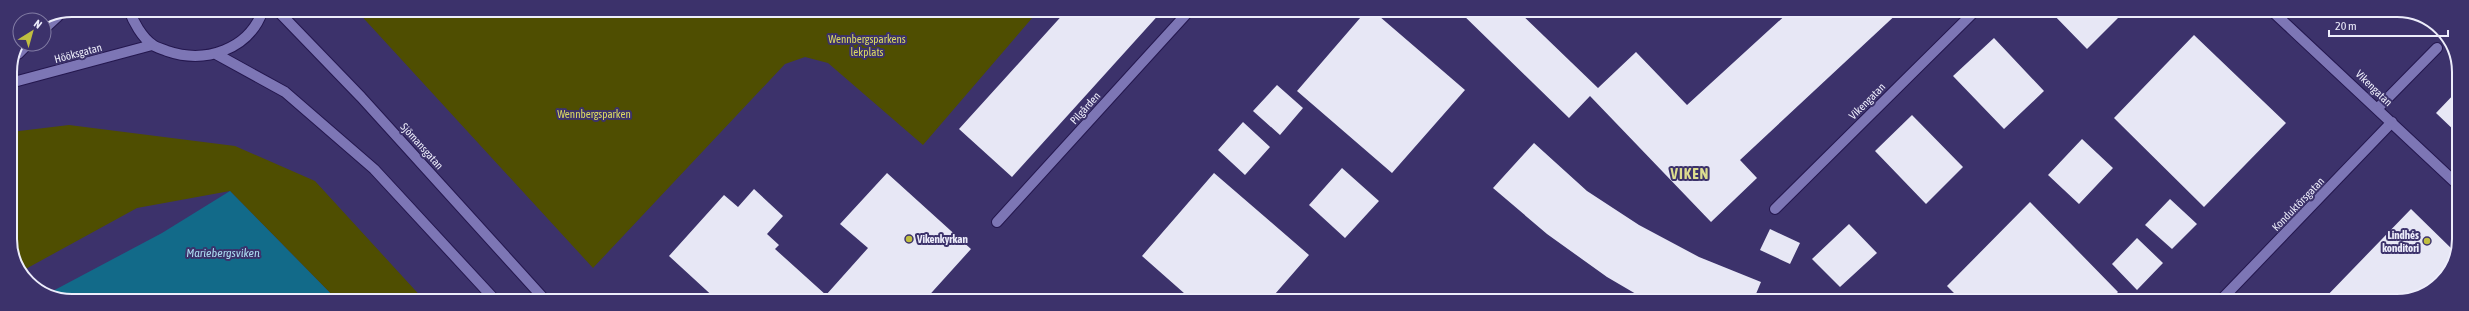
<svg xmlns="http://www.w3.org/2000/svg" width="2469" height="311" viewBox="0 0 2469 311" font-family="'Asap Condensed',sans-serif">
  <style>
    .green { fill: #4f4e01 }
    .water { fill: #126a89 }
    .building { fill: #e7e7f5 }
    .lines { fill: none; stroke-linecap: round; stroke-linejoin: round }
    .minor-casing { stroke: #24174e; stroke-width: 12 }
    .minor { stroke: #7d76b5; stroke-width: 10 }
    .poi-dot { fill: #c0be40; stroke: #3c326b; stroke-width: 1.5 }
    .labels { text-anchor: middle; stroke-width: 4; stroke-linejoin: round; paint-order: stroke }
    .park-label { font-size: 11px; fill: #dddb62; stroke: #3c326b }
    .street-label { font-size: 11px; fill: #ededfb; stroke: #3c326b }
    .poi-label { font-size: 11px; font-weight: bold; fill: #ededfb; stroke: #3c326b; text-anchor: end }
    .water-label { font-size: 12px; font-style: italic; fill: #acdbf0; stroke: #3c326b }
    .district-label { font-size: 15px; font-weight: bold; letter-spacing: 1px; fill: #dddd8f; stroke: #3c326b }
    .rim { fill: none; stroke: #ededfb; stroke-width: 2 }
  </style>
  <rect width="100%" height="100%" fill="#3c326b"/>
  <!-- green -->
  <path class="green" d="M356,10H1039L923,145L828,63L805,57L785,64L593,268Z
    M69,125L235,146L315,181L425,301H338L230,191L137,208L22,271L12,255L11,132Z"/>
  <!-- water -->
  <path class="water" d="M230,191L338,301H68L49,293L162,233Z"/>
  <!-- building -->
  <path class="building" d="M1067,10H1163L1012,177L959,129Z
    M1367,10H1372L1465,90L1392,173L1297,91Z
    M1458,10H1517L1598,88L1636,52L1687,105L1791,10H1901L1740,160L1757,178L1711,222L1590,96L1569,118Z
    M2049,10H2126L2087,49Z
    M2194,35L2286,123L2204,207L2114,118Z
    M1994,38L2044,91L2004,129L1953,76Z
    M2447,40L2457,56L2449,50Z
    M1277,85L1303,108L1280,135L1253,111Z
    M2457,91L2458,134L2436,113Z
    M1912,115L1963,167L1926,204L1875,151Z
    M1243,122L1270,147L1245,175L1218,150Z
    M2082,139L2113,168L2079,204L2048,175Z
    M1534,143L1587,191L1639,225L1699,257L1761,282L1753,301H1648L1607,277L1547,234L1493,188Z
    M1342,168L1379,201L1345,238L1309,205Z
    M887,173L971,249L924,301H718L669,256L724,195L738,207L754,189L783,216L767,234L779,245L775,249L826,295L868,248L840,224Z
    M1214,173L1309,255L1269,301H1193L1142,256Z
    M2170,199L2197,224L2172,249L2145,225Z
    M2030,202L2118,292L2109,301H1962L1947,286Z
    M2411,209L2455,252L2441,283L2397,301H2322Z
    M1849,224L1877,253L1840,287L1812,259Z
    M1770,229L1800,243L1790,264L1760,250Z
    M2137,238L2163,263L2137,290L2112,264Z"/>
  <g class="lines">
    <!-- minor casing -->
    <g class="minor-casing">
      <path id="minor" d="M129,10C133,21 142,38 153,45C157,48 163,49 167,51C205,64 249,50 263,10
        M277,10L361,97L546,301
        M2271,10L2458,185
        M44,29L58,16
        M18,54L28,44
        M216,54L285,92L374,169L496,301
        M10,83L152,45
        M2378,108L2437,48
        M1775,209L1976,10
        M997,222L1190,10
        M2220,301L2392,122"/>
    </g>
    <!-- minor -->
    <use href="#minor" class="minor"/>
  </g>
  <!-- markers -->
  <g class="poi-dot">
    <circle cx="909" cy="239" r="4"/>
    <circle cx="2427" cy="241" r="4"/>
  </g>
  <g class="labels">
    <!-- park labels -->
    <g class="park-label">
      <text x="867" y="43">Wennbergsparkens<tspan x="867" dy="13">lekplats</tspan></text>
      <text x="594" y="118">Wennbergsparken</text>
    </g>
    <!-- street labels -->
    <g class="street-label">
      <text transform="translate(78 53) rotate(-15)" y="4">Hööksgatan</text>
      <text transform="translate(2374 88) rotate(44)" y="4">Vikengatan</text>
      <text transform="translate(1867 101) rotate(-45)" y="4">Vikengatan</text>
      <text transform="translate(1085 108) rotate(-48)" y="4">Pilgården</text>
      <text transform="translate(422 146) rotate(48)" y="4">Sjömansgatan</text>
      <text transform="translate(2298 204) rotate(-46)" y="4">Konduktörsgatan</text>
    </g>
    <!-- poi labels -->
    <g class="poi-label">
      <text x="2419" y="239">Lindhés<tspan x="2419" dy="13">konditori</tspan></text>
      <text x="917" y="243" text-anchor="start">Vikenkyrkan</text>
    </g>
    <!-- water labels -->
    <g class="water-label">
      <text x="223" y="257">Mariebergsviken</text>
    </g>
    <!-- district labels -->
    <g class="district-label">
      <text x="1690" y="179">VIKEN</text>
    </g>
  </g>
  <!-- crop -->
  <path d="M0 0H2469V311H0ZM72 17H2397A55 55 0 0 1 2452 72V239A55 55 0 0 1 2397 294H72A55 55 0 0 1 17 239V72A55 55 0 0 1 72 17Z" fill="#3c326b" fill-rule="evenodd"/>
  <path class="rim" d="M72 17H2397A55 55 0 0 1 2452 72V239A55 55 0 0 1 2397 294H72A55 55 0 0 1 17 239V72A55 55 0 0 1 72 17Z"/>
  <!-- north arrow -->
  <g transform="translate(32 32) rotate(37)"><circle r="19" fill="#3c326b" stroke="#837da5"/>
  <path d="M0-3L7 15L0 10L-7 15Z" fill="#c0be40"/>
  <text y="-6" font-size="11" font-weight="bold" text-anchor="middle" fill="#ededfb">N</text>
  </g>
  <!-- scale -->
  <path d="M2329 30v6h119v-6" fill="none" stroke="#ededfb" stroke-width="2"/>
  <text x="2335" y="30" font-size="12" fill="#ededfb" stroke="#3c326b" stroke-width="3" paint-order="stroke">20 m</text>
</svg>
